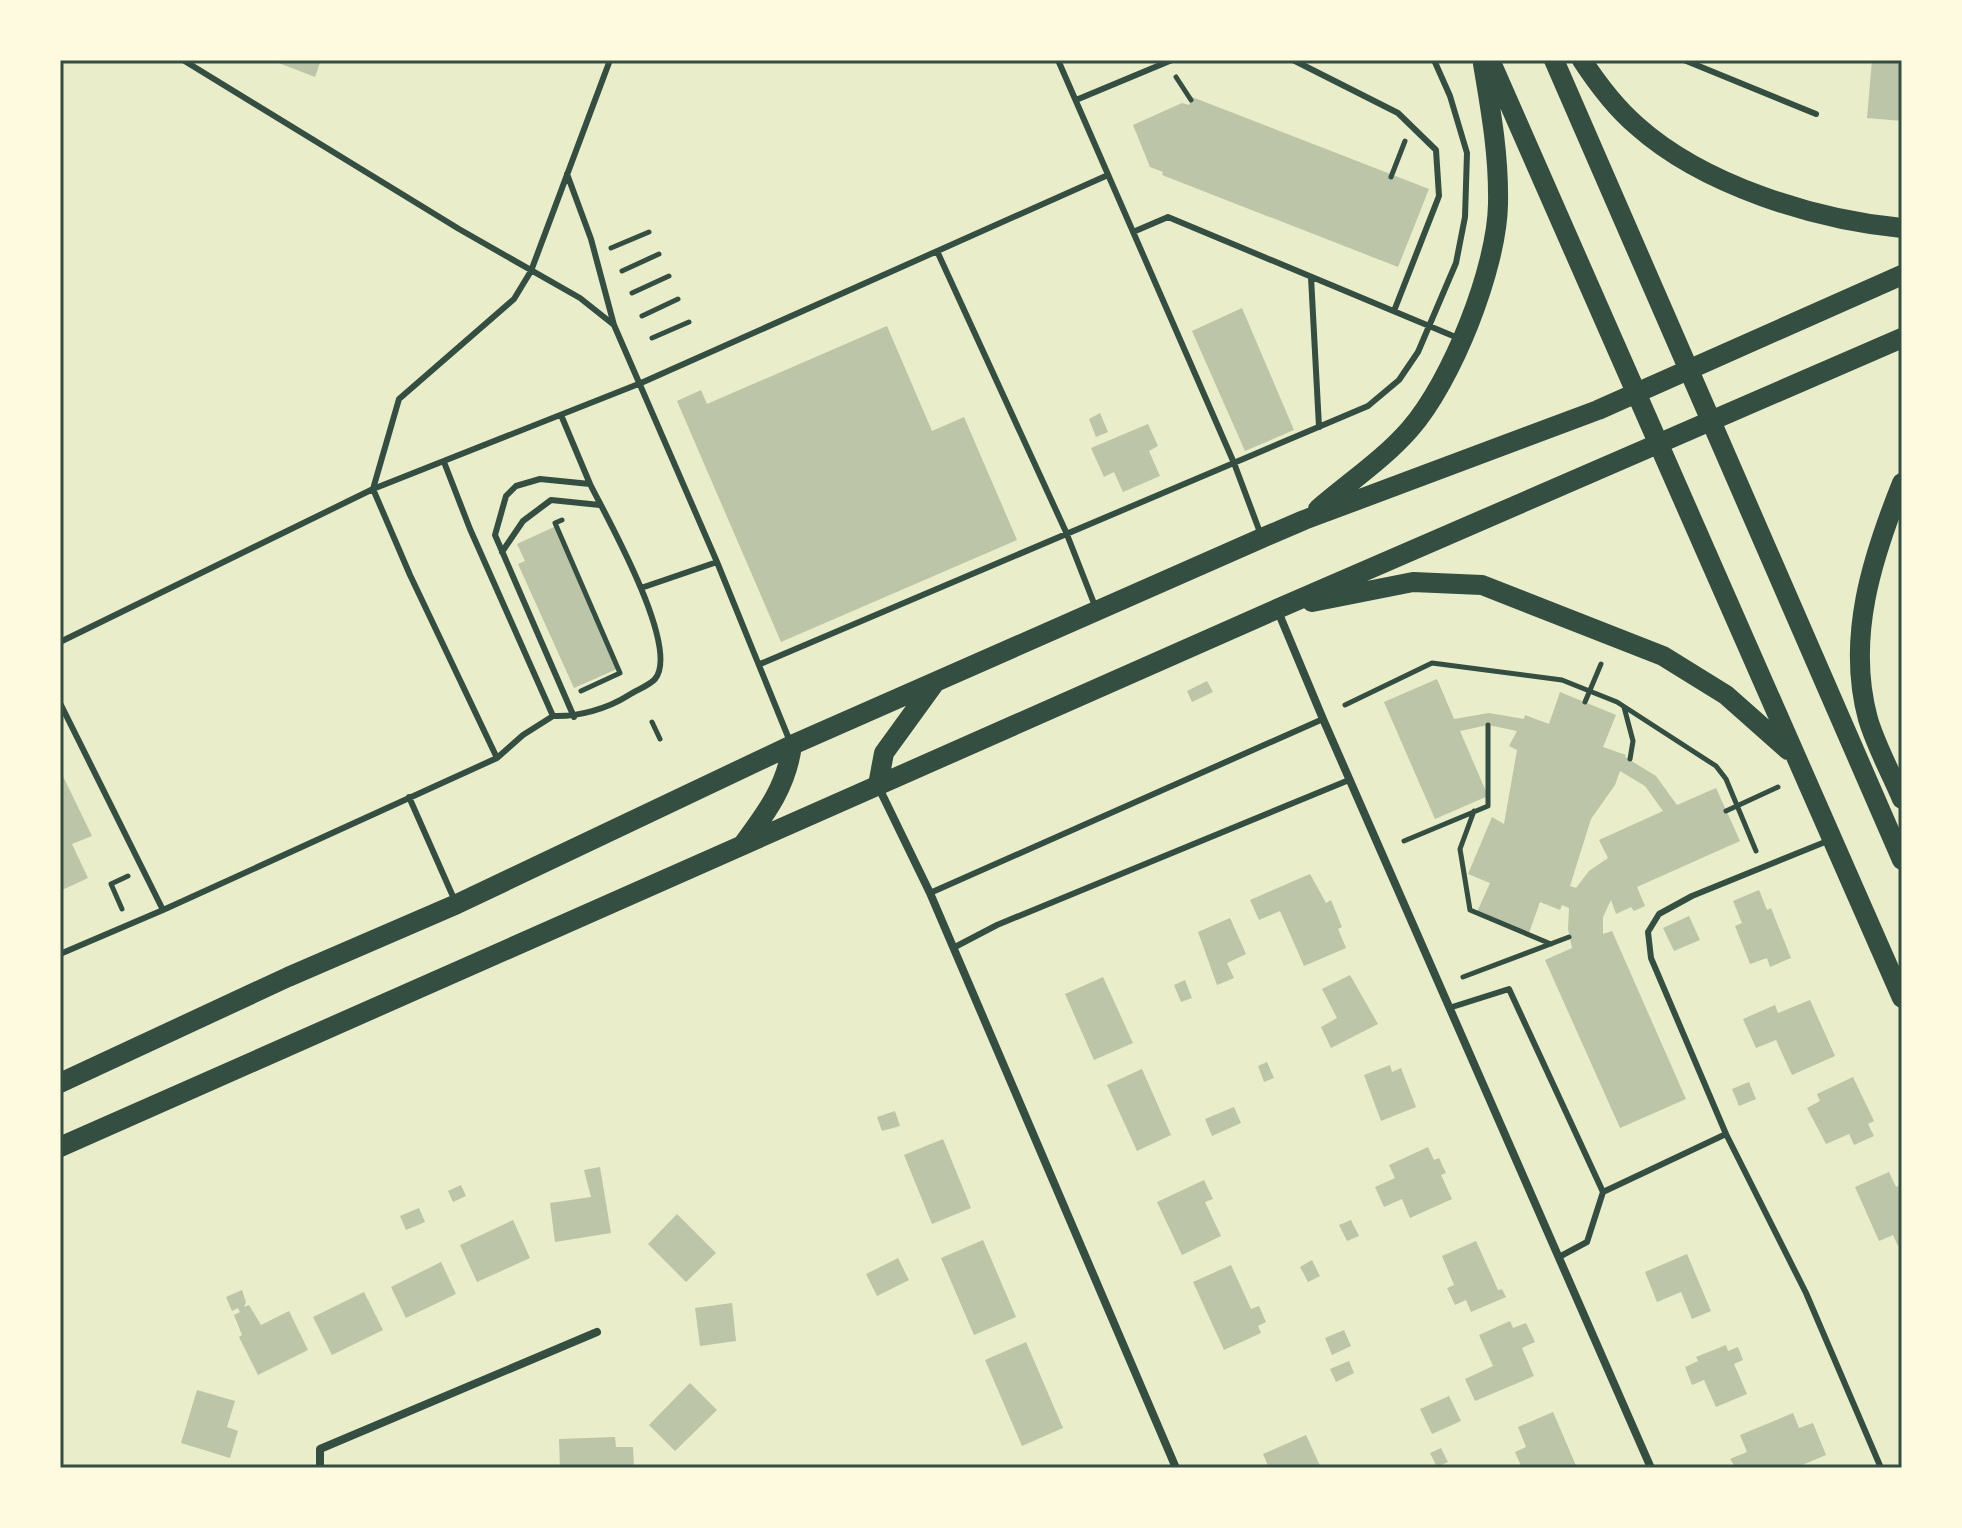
<svg xmlns="http://www.w3.org/2000/svg" width="1962" height="1528" viewBox="0 0 1962 1528" font-family="'Titillium Web',sans-serif">
  <style>
    .building { fill: #bcc5a7; fill-rule: evenodd }
    .lines { fill: none; stroke-linecap: round; stroke-linejoin: round }
    .path { stroke: #344e41; stroke-width: 5 }
    .service { stroke: #344e41; stroke-width: 6 }
    .minor { stroke: #344e41; stroke-width: 8 }
    .primary { stroke: #344e41; stroke-width: 20 }
    .neatline { fill: none; stroke: #344e41; stroke-width: 3 }
  </style>
  <rect width="100%" height="100%" fill="#e9edc9"/>
  <!-- building -->
  <path class="building" d="M271,60H321L315,77Z
    M1872,60H1902V121L1867,118Z
    M1192,97L1429,189L1398,267L1162,175L1163,172L1150,167L1133,125L1182,103L1189,105Z
    M1242,308L1294,430L1245,451L1192,331Z
    M887,326L932,431L964,417L1017,540L781,642L677,401L701,390L707,404Z
    M1100,413L1108,432L1096,437L1089,419Z
    M1148,424L1158,446L1149,451L1160,476L1123,492L1114,472L1104,477L1091,448Z
    M554,527L617,669L574,688L518,564L525,561L517,544Z
    M1437,679L1454,719L1489,713L1524,719L1525,715L1549,724L1560,692L1616,715L1603,747L1626,755L1625,757L1656,776L1677,805L1716,788L1740,841L1637,887L1645,906L1634,911L1631,907L1616,914L1611,900L1603,917V934L1612,931L1686,1099L1620,1128L1545,960L1572,948L1568,929L1569,908L1562,905L1560,910L1540,902L1529,933L1477,912L1490,883L1468,874L1492,817L1504,824L1517,750L1509,746L1517,731L1488,725L1460,731L1488,796L1435,819L1384,702ZM1620,771L1645,786L1663,811L1599,840L1608,858L1589,871L1576,888L1570,886L1591,819L1615,785Z
    M1207,681L1213,692L1192,702L1187,691Z
    M60,770L92,836L72,844L88,878L60,891Z
    M1310,874L1326,903L1331,900L1342,927L1338,929L1346,948L1304,966L1280,911L1259,920L1250,900Z
    M1759,890L1767,910L1771,908L1791,958L1770,967L1767,958L1750,964L1735,926L1742,923L1733,901Z
    M1689,916L1700,940L1674,951L1663,928Z
    M1230,918L1246,954L1227,963L1234,978L1217,985L1198,932Z
    M1350,975L1378,1024L1331,1048L1321,1027L1337,1018L1322,989Z
    M1103,977L1133,1043L1094,1060L1065,994Z
    M1185,980L1192,998L1181,1002L1174,985Z
    M1810,1000L1835,1056L1792,1075L1776,1040L1756,1048L1743,1019L1775,1005L1778,1013Z
    M1267,1062L1274,1078L1264,1082L1258,1066Z
    M1390,1065L1392,1072L1401,1068L1416,1107L1381,1121L1364,1075Z
    M1142,1069L1171,1135L1137,1151L1107,1085Z
    M1853,1077L1874,1121L1868,1124L1874,1136L1854,1145L1849,1134L1826,1144L1807,1108L1820,1101L1817,1094Z
    M1749,1082L1756,1099L1739,1106L1732,1089Z
    M1234,1107L1241,1123L1212,1136L1205,1119Z
    M895,1111L900,1126L882,1131L877,1117Z
    M943,1139L971,1208L932,1224L904,1155Z
    M1428,1147L1434,1160L1439,1158L1446,1173L1441,1175L1452,1199L1410,1218L1402,1199L1384,1207L1375,1187L1395,1178L1389,1165Z
    M600,1167L611,1233L555,1242L550,1203L591,1197L584,1170Z
    M1889,1172L1896,1187L1902,1184V1245L1898,1246L1893,1235L1879,1241L1855,1187Z
    M1204,1180L1213,1199L1205,1202L1221,1236L1182,1255L1157,1202Z
    M461,1185L466,1196L453,1202L448,1191Z
    M419,1208L425,1222L406,1230L400,1216Z
    M677,1214L716,1253L686,1282L648,1244Z
    M513,1220L530,1258L477,1282L460,1245Z
    M1351,1220L1359,1236L1347,1241L1339,1225Z
    M983,1240L1016,1317L974,1335L941,1258Z
    M1476,1241L1498,1290L1502,1289L1506,1297L1471,1312L1466,1300L1455,1305L1447,1288L1454,1285L1442,1256Z
    M1687,1254L1711,1311L1692,1319L1681,1292L1657,1302L1645,1272Z
    M898,1258L909,1280L877,1296L866,1274Z
    M1312,1260L1320,1276L1308,1282L1300,1267Z
    M441,1262L456,1294L406,1318L391,1287Z
    M1231,1265L1251,1309L1259,1306L1266,1322L1258,1326L1261,1333L1224,1350L1193,1282Z
    M242,1290L246,1302L244,1307L249,1305L261,1325L289,1311L308,1350L258,1375L239,1337L242,1335L234,1315L240,1312L238,1308L232,1311L226,1297Z
    M364,1292L383,1330L332,1355L313,1317Z
    M732,1303L736,1341L700,1346L695,1308Z
    M1510,1321L1513,1328L1526,1323L1535,1342L1522,1348L1534,1376L1475,1401L1465,1379L1493,1366L1479,1335Z
    M1344,1330L1351,1346L1332,1355L1325,1338Z
    M1026,1342L1063,1428L1022,1446L985,1360Z
    M1726,1345L1728,1351L1738,1347L1743,1360L1734,1364L1747,1394L1716,1407L1704,1380L1692,1385L1685,1367L1698,1361L1696,1357Z
    M1349,1361L1354,1373L1336,1382L1330,1369Z
    M690,1383L717,1410L675,1451L649,1425Z
    M197,1390L235,1401L227,1427L238,1431L230,1458L181,1443Z
    M1449,1396L1461,1421L1432,1434L1420,1409Z
    M1553,1412L1577,1468H1522L1515,1452L1526,1447L1518,1427Z
    M1793,1413L1799,1428L1813,1423L1826,1455L1795,1468H1736L1730,1459L1747,1452L1740,1435Z
    M1306,1435L1321,1468H1269L1263,1454Z
    M615,1437L616,1447H633L634,1468H560L559,1439Z
    M1441,1448L1448,1462L1437,1467L1430,1453Z"/>
  <g class="lines">
    <!-- path -->
    <path class="path" d="M1176,77L1191,100
      M1391,177L1405,141
      M611,248L649,232
      M622,271L659,254
      M632,293L669,276
      M642,316L678,299
      M652,338L689,322
      M562,520L555,523L620,673L581,691
      M1585,702L1601,664
      M1345,705L1432,663L1562,680L1617,702L1716,766L1726,779L1756,851
      M1624,707L1633,741L1630,759
      M652,722L660,739
      M1474,811L1460,849L1470,910L1551,944
      M1726,811L1778,787
      M1404,841L1488,806V725
      M122,909L111,884L128,876
      M1463,977L1569,937"/>
    <!-- service -->
    <path class="service" d="M183,60L459,229L580,298L614,325L717,562L791,744
      M1058,60L1234,463L1261,535
      M1293,60L1398,113L1436,150L1439,196L1394,311
      M1684,60L1816,114
      M1076,100L1172,60
      M567,174L591,239L614,325
      M1133,232L1168,217L1458,338
      M937,251L1066,532L1095,606
      M1311,277L1319,427
      M561,415L590,484
      M444,462L470,529L553,716C578,717 607,709 629,695C637,690 650,685 655,679C681,648 607,518 590,484L540,479L516,486L506,496L495,535L574,717
      M502,552L523,521L551,500L600,505
      M641,588L717,562
      M60,642L373,489L641,383L1108,175
      M760,664L1368,406L1399,380L1418,352L1456,263L1465,217L1467,153L1450,96L1434,60
      M60,703L163,910
      M497,758L523,735L553,716
      M409,797L455,901
      M930,893L1323,719
      M953,948L997,925L1349,780
      M60,954L163,910L497,758L410,575L373,489L399,399L514,299L531,271L610,60
      M1449,1008L1509,989L1603,1192L1587,1242L1559,1257
      M1726,1134L1806,1293L1881,1468
      M1603,1192L1726,1134L1651,958L1648,932L1659,914L1692,896L1830,840"/>
    <!-- minor -->
    <path class="minor" d="M1277,609L1323,719L1651,1468
      M878,786L930,893L1176,1468
      M320,1468V1449L597,1332"/>
    <!-- primary -->
    <path class="primary" d="M1490,60L1902,998
      M1554,60L1902,860
      M1582,60C1597,83 1616,108 1637,126C1703,185 1815,220 1902,228
      M1902,483C1872,558 1846,638 1868,719C1876,746 1891,773 1902,799
      M1318,509C1348,483 1384,459 1410,429C1452,381 1497,268 1498,204C1499,156 1491,111 1483,64
      M1312,602L1413,582L1482,585L1663,656L1726,695L1788,750
      M878,785L884,753L934,684
      M744,843C767,812 787,785 792,745
      M60,1083L288,977L457,904L792,745L1262,538L1304,520L1598,410L1902,275
      M60,1147L1277,609L1902,338"/>
  </g>
  <!-- border -->
  <rect width="1962" height="1528" fill="none" stroke="#fefae0" stroke-width="124"/>
  <rect x="62" y="62" width="1838" height="1404" class="neatline"/>
</svg>
